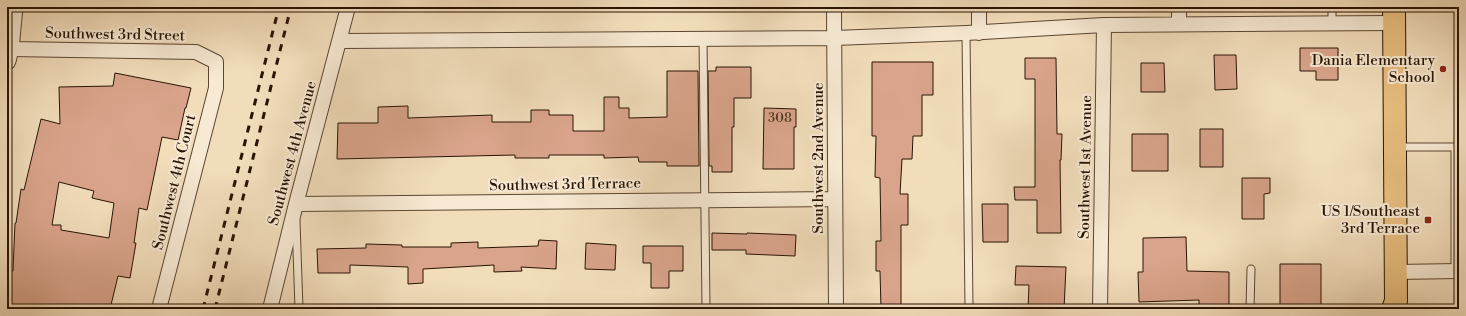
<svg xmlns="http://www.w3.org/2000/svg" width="1466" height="316" viewBox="0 0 1466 316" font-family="'Libre Bodoni',serif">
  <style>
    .building { fill: #d9a48b; stroke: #291403; fill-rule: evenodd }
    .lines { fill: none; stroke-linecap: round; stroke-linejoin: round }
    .service-casing { stroke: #5b4631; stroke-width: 9 }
    .minor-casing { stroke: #5b4631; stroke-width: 16 }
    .tertiary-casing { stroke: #5b4631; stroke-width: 19 }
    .primary-casing { stroke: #291403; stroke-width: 24 }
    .service { stroke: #f7e9d3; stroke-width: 7 }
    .minor { stroke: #f7e9d3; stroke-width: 14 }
    .tertiary { stroke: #f7e9d3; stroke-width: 17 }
    .primary { stroke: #e9be7e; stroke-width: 22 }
    .rail { stroke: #291403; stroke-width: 3; stroke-dasharray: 7 7; stroke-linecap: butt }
    .poi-dot { fill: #8f2418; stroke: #f7e9d3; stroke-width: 1.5 }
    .labels { text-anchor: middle; stroke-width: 4; stroke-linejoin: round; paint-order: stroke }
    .number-label { font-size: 13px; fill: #553825 }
    .street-label { font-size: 15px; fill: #291403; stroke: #f7e9d3 }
    .poi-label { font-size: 15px; fill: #291403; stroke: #f7e9d3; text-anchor: end }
  </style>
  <rect width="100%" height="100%" fill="#f2ddbb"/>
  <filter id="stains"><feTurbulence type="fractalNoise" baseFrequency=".005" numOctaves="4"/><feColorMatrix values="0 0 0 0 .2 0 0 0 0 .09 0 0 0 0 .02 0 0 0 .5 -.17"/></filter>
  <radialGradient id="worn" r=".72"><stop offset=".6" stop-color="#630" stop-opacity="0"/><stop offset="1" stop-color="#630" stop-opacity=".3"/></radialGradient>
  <!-- building -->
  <path class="building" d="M1300,48H1338V80H1316V71H1300Z
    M1214,55H1236L1237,89L1215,90Z
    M1025,58H1056L1057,134H1062L1061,160H1060L1061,233H1037V200H1015L1014,187H1035V79H1025Z
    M872,62H933V95H922V136H913L912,159H902L900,194H908V225H901V309H881L880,271H876V241H881L880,178L875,177L876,136H872Z
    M1141,63H1164L1165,92H1141Z
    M716,67H751V98H734V127H732V172H712V166H709L708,71H716Z
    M667,71H698L699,166H667V162H639L638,157L604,158V155H549V158H515V155L337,159L338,123H378V107L408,106V118L492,115V122H531V110H549V115H573V131H604V97H619V108H629V118L667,117Z
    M115,73L191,88L186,108H185L178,140L162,137L147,210L139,208L134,243H136L130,278L118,276L110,309H7V270L13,271L15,223H16L21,189L24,190L41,119L60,124L59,87L113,86ZM59,182L94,191L92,198L114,203L109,238L61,230V225H52Z
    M764,108L796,109V127H794V169H763Z
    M1200,129H1223V167H1200Z
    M1132,134H1168V171H1132Z
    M1242,178H1270V193L1264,194V219H1242Z
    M982,204H1008V242H983Z
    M712,233L747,234V233L796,235L795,256L746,254V250H712Z
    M1186,237L1187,271L1229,272V309H1199V300L1139,302L1138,272H1143V238Z
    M539,240L557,241L556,269L521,267L522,271L494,272V265L423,269V283L408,284V267L350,265V273H318L317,249L366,248V244L402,245V247H451V243L478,242V248L538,246Z
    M586,243L616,245L615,270L585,269Z
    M643,246H683V271H669V288H651V263H643Z
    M1280,264H1321V309H1280Z
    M1016,266L1066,267L1064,309H1028L1029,285H1015Z"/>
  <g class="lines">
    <!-- service casing -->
    <g class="service-casing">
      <path id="service" d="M1332,7V23
        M966,33L969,309
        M703,38L706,309
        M1397,147H1455V271
        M296,221L299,309
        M1250,309L1251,269"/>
    </g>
    <!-- minor casing -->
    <g class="minor-casing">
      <path id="minor" d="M834,7L836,309
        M979,7V33
        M1179,7V24
        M339,41L834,38L966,33L1104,25L1394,23
        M10,49L196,52L216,62V88L159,309
        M296,204L835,199
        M1396,272L1459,271
        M270,309L296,204L348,7
        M1100,309L1104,25"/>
    </g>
    <!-- tertiary casing -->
    <g class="tertiary-casing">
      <path id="tertiary" d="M7,61L10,49L14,7"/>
    </g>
    <!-- primary casing -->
    <g class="primary-casing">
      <path id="primary" d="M1393,309L1396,301L1394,7"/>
    </g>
    <!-- service -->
    <use href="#service" class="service"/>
    <!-- minor -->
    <use href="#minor" class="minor"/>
    <!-- tertiary -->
    <use href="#tertiary" class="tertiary"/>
    <!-- primary -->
    <use href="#primary" class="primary"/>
    <!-- rail -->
    <path class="rail" d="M203,309L279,7
      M215,309L291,7"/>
  </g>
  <!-- markers -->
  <g class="poi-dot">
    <circle cx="1443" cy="69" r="4"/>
    <rect x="1424" y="216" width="8" height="8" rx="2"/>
  </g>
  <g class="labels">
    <!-- number labels -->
    <g class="number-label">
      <text x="780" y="122">308</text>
    </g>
    <!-- street labels -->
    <g class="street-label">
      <text transform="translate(115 34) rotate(1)" y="5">Southwest 3rd Street</text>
      <text transform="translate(292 153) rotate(-75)" y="5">Southwest 4th Avenue</text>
      <text transform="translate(818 158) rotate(-90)" y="5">Southwest 2nd Avenue</text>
      <text transform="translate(1085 167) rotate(-89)" y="5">Southwest 1st Avenue</text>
      <text transform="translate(174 182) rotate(-76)" y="5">Southwest 4th Court</text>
      <text transform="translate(565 184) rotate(-1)" y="5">Southwest 3rd Terrace</text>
    </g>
    <!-- poi labels -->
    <g class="poi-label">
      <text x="1435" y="65">Dania Elementary<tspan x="1435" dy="17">School</tspan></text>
      <text x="1420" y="216">US 1/Southeast<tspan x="1420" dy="17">3rd Terrace</tspan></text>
    </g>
  </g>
  <!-- margin -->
  <rect width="1466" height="316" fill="none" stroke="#f2ddbb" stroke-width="24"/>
  <rect x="8" y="8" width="1450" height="300" fill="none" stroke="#291403" stroke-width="2"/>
  <rect x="12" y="12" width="1442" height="292" fill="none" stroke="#291403"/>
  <rect width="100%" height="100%" filter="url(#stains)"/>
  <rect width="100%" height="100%" fill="url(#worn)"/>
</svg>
